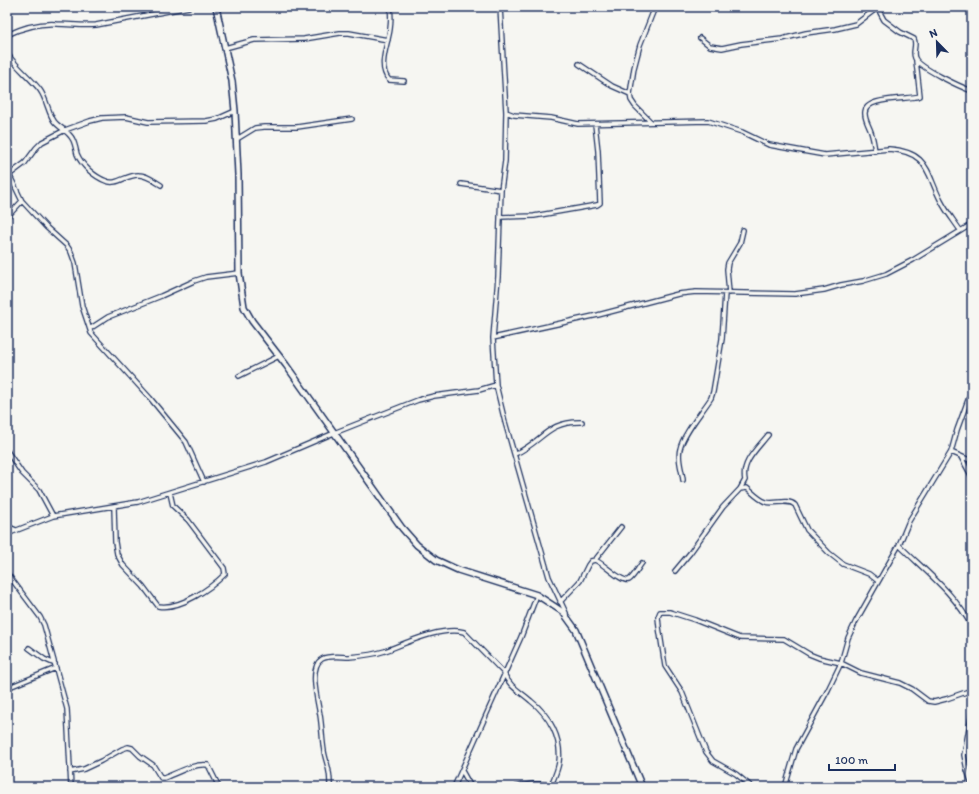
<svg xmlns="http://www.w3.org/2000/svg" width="979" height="794" viewBox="0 0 979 794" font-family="Itim,sans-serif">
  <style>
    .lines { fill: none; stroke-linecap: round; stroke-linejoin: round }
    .minor-casing { stroke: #1b2f5e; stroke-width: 6 }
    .secondary-casing { stroke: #1b2f5e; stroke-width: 8 }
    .minor { stroke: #f6f6f2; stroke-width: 3.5 }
    .secondary { stroke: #f6f6f2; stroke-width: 5 }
  </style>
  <rect width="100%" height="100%" fill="#f6f6f2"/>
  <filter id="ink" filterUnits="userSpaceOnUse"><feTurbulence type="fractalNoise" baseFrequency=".025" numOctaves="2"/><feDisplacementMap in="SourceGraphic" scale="8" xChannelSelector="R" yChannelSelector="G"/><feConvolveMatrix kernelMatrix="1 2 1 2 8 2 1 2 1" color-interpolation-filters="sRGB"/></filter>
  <g filter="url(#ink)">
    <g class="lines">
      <!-- minor casing -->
      <g class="minor-casing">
        <path id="minor" d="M390,7C391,14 391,22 390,29C388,45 377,66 389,80L404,81
          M500,7L506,112L505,161L501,190L498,277L493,338L496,385L505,422L549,577L566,613
          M877,7L884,20L900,32L914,39C917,45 912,52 915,58C919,68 961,87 972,91
          M7,35C22,28 39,23 56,24C69,24 83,26 96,25L189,7
          M700,38L710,46L722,48L741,44L782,39L806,33L835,29L856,24L877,8
          M225,48L254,40L304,39L340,33H349L388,40
          M7,53C16,67 30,77 40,90C47,100 48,112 54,121C59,128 69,131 73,140C75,144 76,150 77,154C82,166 95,177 106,181C117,186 127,174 139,175C147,175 154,181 161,185
          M579,64L612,86L630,94
          M506,112L514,115L551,118L578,124L708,121L742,132L769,145L825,155L889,149C929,152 926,172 941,201C946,211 954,221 960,230
          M650,121L635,106L631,100L630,94L634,68L640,45L655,7
          M237,139L255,128L264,127H297L352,119
          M875,151C874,144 873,138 871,132C869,126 865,120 865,114C863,96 909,100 920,96L916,61
          M7,170L22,201L46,227L67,246L71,252L75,263L82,306L91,333L150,398L186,442L204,482
          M9,175L25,163L36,148L42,142L65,130L90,121L102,118L126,117L148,122L206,121L217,119L235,111
          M461,184L501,190
          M7,217L22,201
          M500,217L534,216L597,205L600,203L598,151L595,124
          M729,293L727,269L728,263L740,243L743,230
          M91,328L108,317L161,296L194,281L206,277L239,273
          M493,338L598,315L678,294L696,292L795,294L824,290L841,285L863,281L886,274L913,260L972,224
          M239,376L279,356
          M7,451L22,473L39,490L53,516
          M951,452L972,461
          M515,454C543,442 546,421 582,422
          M961,457L972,477
          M683,480C682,470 677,458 680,449C683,434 702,412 711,398L713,392L722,339L725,293
          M740,489L745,480C741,462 758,448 768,435
          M114,507L115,542L117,554L123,565L143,586L158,606C180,610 211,588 225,574L224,568L188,520L173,506L170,493
          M7,526L16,530
          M7,534L53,516L138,502L266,462L334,433L418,400L434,396L479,390L496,385
          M899,545C925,571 955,593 972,627
          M595,560L621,527
          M675,571L690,553L723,507L740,489L747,488C753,493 759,500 766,502C775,505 787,498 795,505L807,530L829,553L843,564L869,574L878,581
          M7,573L40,617L44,625L67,709L71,787
          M560,602L580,581L588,565L591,561L595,560C603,563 622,583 629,580C634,577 638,568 642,563
          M29,648L44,659L55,664
          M7,688L56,668
          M972,712L964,755L967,770L972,784
          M462,771L471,787
          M70,772L84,769L101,761L122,749L128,747L132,748L140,756L153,765L161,778H164C177,773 194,763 208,765L219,787
          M330,787C330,782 330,777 329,772C328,765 325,758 324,751C322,739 322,727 320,715C318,702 308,667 322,659C329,655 341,657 349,657C361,656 373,655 385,651C406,643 442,626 464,632L504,673C509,687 520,691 531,701C549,715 562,738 559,762C558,770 554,778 551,785
          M454,787L521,637L537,595
          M516,787C529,784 542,782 555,787
          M752,787L736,774L713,761L706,752L682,692L665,666L659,627L658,617L660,612H670L695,620L740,638L784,639L809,654L819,658L841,663L861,673L900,683L912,689L928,701L934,702L946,699L972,690
          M785,787L796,749L828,690L841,663L848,638L856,621L899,545L909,521L951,452L957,430L972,389"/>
      </g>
      <!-- secondary casing -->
      <g class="secondary-casing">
        <path id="secondary" d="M216,7L232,81L235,111L238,175L239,273L244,307L252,321L286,365L402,528L417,545L436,560L458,570L537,595L563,612L576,630L642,787"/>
      </g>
      <!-- minor -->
      <use href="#minor" class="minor"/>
      <!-- secondary -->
      <use href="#secondary" class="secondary"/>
    </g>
  </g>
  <!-- margin -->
  <rect width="979" height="794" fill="none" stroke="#f6f6f2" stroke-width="24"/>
  <rect x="12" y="12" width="955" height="770" fill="none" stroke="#1b2f5e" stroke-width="1.5" filter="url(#ink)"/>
  <!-- north arrow -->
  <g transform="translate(937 42) rotate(337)" stroke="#f6f6f2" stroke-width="3" paint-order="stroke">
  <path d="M0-3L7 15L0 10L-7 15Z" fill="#1b2f5e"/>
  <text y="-6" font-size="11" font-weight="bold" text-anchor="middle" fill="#1b2f5e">N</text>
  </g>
  <!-- scale -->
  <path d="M829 764v6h66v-6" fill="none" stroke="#1b2f5e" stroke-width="2"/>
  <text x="835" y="764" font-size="12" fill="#1b2f5e" stroke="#f6f6f2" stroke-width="3" paint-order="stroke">100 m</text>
</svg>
